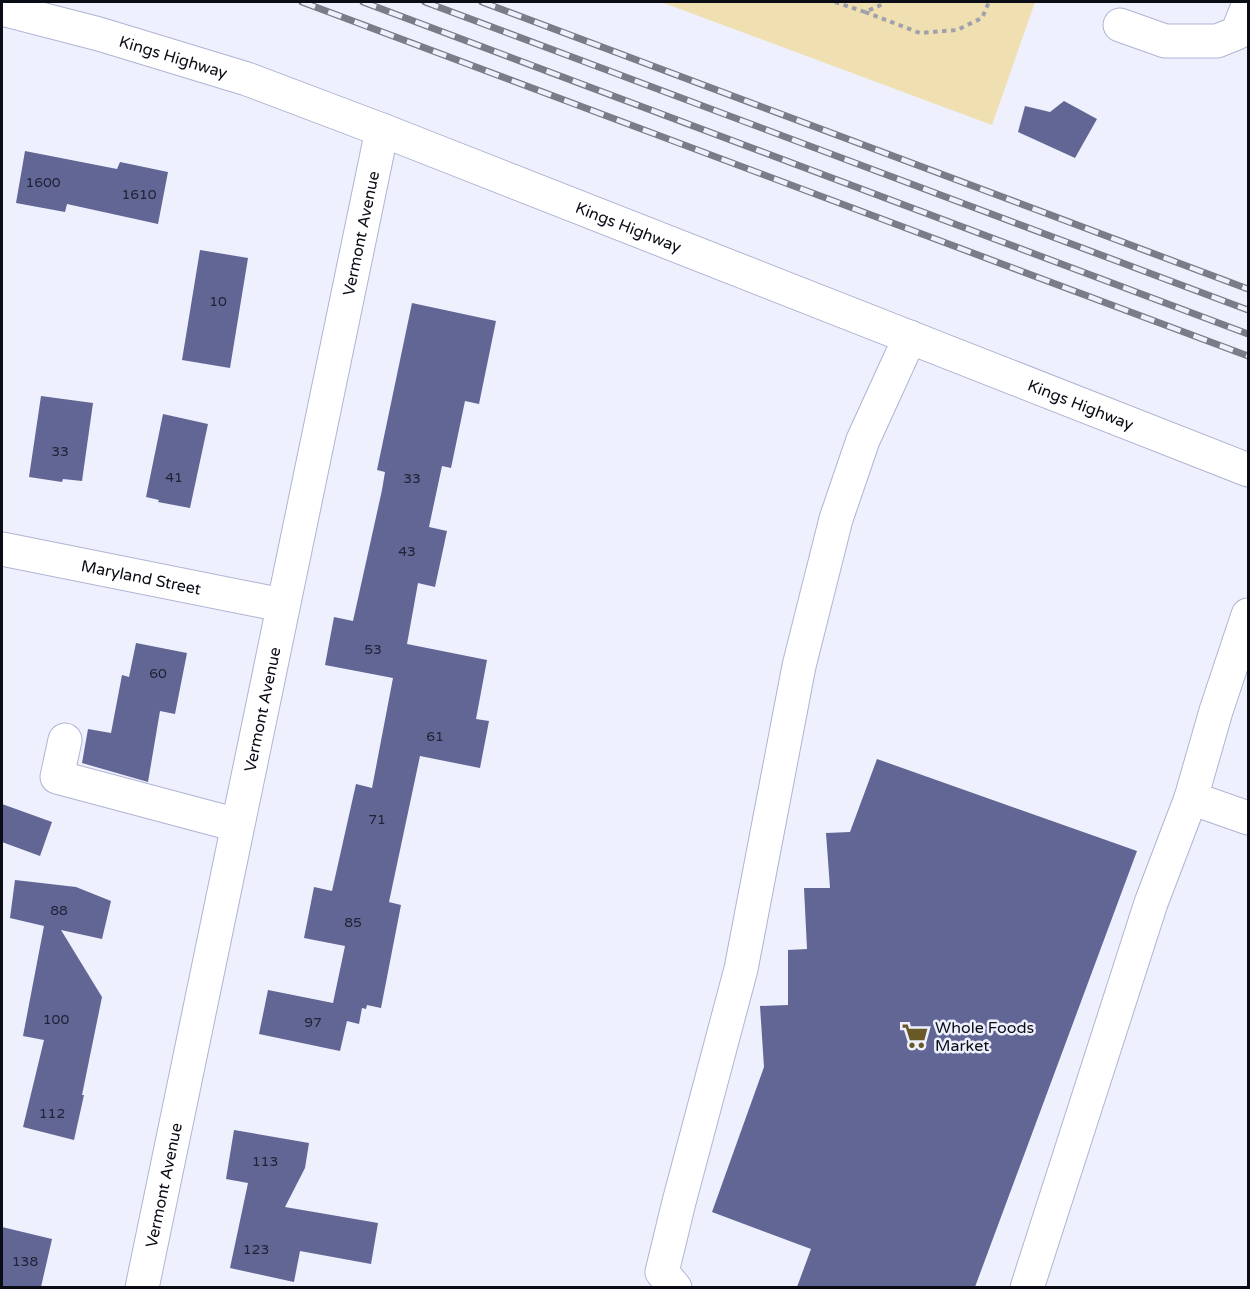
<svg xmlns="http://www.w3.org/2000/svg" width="1250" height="1289" viewBox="0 0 1250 1289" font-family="'Varela Round',sans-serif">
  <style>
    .green { fill: #efdfb1 }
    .building { fill: #616695 }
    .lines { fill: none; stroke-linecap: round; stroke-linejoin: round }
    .minor-casing { stroke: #afb4d3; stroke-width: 35 }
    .major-casing { stroke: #afb4d3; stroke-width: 35 }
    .path { stroke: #9fa1ad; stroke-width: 4; stroke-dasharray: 4.5 4.5; stroke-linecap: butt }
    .minor { stroke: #fff; stroke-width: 33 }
    .major { stroke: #fff; stroke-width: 33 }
    .rail-casing { stroke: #7a7c88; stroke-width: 7 }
    .rail { stroke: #eef0fd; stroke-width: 4.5; stroke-dasharray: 14; stroke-linecap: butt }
    .labels { text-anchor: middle; stroke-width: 5; stroke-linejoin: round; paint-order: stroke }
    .number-label { font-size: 14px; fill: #202236 }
    .street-label { font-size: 16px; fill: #0a0c16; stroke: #eef0fd }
    .poi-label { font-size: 16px; fill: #0a0c16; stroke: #eef0fd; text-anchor: start }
  </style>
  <rect width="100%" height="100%" fill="#eef0fd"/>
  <!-- green -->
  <path class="green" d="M661,2H1035L992,125Z"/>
  <!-- building -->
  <path class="building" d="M1064,101L1097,119L1075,158L1018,132L1025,106L1050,112Z
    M25,151L117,169L120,162L168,172L158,224L67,204L65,212L16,203Z
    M200,250L248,258L230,368L182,360Z
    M412,303L496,321L479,404L465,401L451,468L442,466L429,527L447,531L435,587L418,583L407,644L487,660L476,719L489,721L480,768L420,756L389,902L401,905L381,1008L367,1005L366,1009L362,1008L359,1024L347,1021L340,1051L259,1034L268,990L333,1003L345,946L304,938L314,887L332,891L356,784L372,788L393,678L325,665L334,617L353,621L382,490L385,472L377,470Z
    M41,396L93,403L82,481L63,479L62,482L29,477Z
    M163,414L208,424L190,508L158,502L159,500L146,497Z
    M136,643L187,653L175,714L160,711L148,782L82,763L88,729L111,733L122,675L129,677Z
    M877,759L1137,851L975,1287H797L811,1249L712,1212L764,1067L760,1006L788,1005V950L807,949L804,888H830L826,833L850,832Z
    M2,804L52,822L40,856L2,842Z
    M15,880L76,887L111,901L102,939L61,930L102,997L82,1095H84L74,1140L23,1127L44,1040L23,1036L44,926L10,918Z
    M234,1130L309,1143L305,1168L285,1207L378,1223L371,1264L300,1251L294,1282L230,1268L248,1183L226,1179Z
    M2,1227L52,1239L41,1287H2Z"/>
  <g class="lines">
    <!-- minor casing -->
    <g class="minor-casing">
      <g id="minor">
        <path d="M1120,25L1165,41H1217L1237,33L1248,6"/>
        <path id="s1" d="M2,549L282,605"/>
        <path d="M65,740L57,777L237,825"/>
        <path d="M1191,798L1248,818"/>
        <path id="s2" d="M142,1288L382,130"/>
        <path d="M675,1288L662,1272L679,1202L741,969L799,666L836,519L863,440L910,337"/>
        <path d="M1027,1288L1151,903L1191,798L1216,711L1248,615"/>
      </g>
    </g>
    <!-- major casing -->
    <g class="major-casing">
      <g id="major">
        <path id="s3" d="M2,9L99,34L247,79L382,130L1248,470"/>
      </g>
    </g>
    <!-- path -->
    <path class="path" d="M835,2L865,12L883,4L885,2
      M865,12L920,33L957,30L982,18L989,2"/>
    <!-- minor -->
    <use href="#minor" class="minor"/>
    <!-- major -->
    <use href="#major" class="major"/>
    <!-- rail casing -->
    <g class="rail-casing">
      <path id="rail" d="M302,2L1248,356
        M363,2L1248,334
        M425,2L1248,310
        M482,2L1248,289"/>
    </g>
    <!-- rail -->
    <use href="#rail" class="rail"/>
  </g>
  <!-- icons -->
  <defs>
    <g id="supermarket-bare" transform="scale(2.07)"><path d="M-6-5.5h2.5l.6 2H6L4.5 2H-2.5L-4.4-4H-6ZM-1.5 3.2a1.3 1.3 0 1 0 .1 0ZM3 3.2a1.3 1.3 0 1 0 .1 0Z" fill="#6a5927" stroke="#eef0fd" stroke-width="2.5" paint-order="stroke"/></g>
  </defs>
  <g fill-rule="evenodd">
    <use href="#supermarket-bare" x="915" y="1036"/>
  </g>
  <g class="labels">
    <!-- number labels -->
    <g class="number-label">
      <text x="43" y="187">1600</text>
      <text x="139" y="199">1610</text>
      <text x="218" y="306">10</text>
      <text x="60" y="456">33</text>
      <text x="174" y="482">41</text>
      <text x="412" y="483">33</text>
      <text x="407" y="556">43</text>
      <text x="373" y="654">53</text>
      <text x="158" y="678">60</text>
      <text x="435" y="741">61</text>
      <text x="377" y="824">71</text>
      <text x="59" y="915">88</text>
      <text x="353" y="927">85</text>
      <text x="56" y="1024">100</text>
      <text x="313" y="1027">97</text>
      <text x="52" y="1118">112</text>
      <text x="265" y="1166">113</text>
      <text x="256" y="1254">123</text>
      <text x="25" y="1266">138</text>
    </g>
    <!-- street labels -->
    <g class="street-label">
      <text dy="6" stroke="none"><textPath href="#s3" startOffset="178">Kings Highway</textPath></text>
      <text dy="6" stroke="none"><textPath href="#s3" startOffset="664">Kings Highway</textPath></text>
      <text dy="6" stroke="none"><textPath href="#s2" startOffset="1077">Vermont Avenue</textPath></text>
      <text dy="6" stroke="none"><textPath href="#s3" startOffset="1150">Kings Highway</textPath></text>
      <text dy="6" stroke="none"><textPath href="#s1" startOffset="142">Maryland Street</textPath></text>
      <text dy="6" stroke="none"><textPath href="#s2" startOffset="591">Vermont Avenue</textPath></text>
      <text dy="6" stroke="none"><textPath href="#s2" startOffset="105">Vermont Avenue</textPath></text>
    </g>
    <!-- poi labels -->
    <g class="poi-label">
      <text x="935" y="1033">Whole Foods<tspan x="935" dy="18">Market</tspan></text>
    </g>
  </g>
  <!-- border -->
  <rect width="1250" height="1289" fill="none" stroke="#0a0c16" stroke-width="6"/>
</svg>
